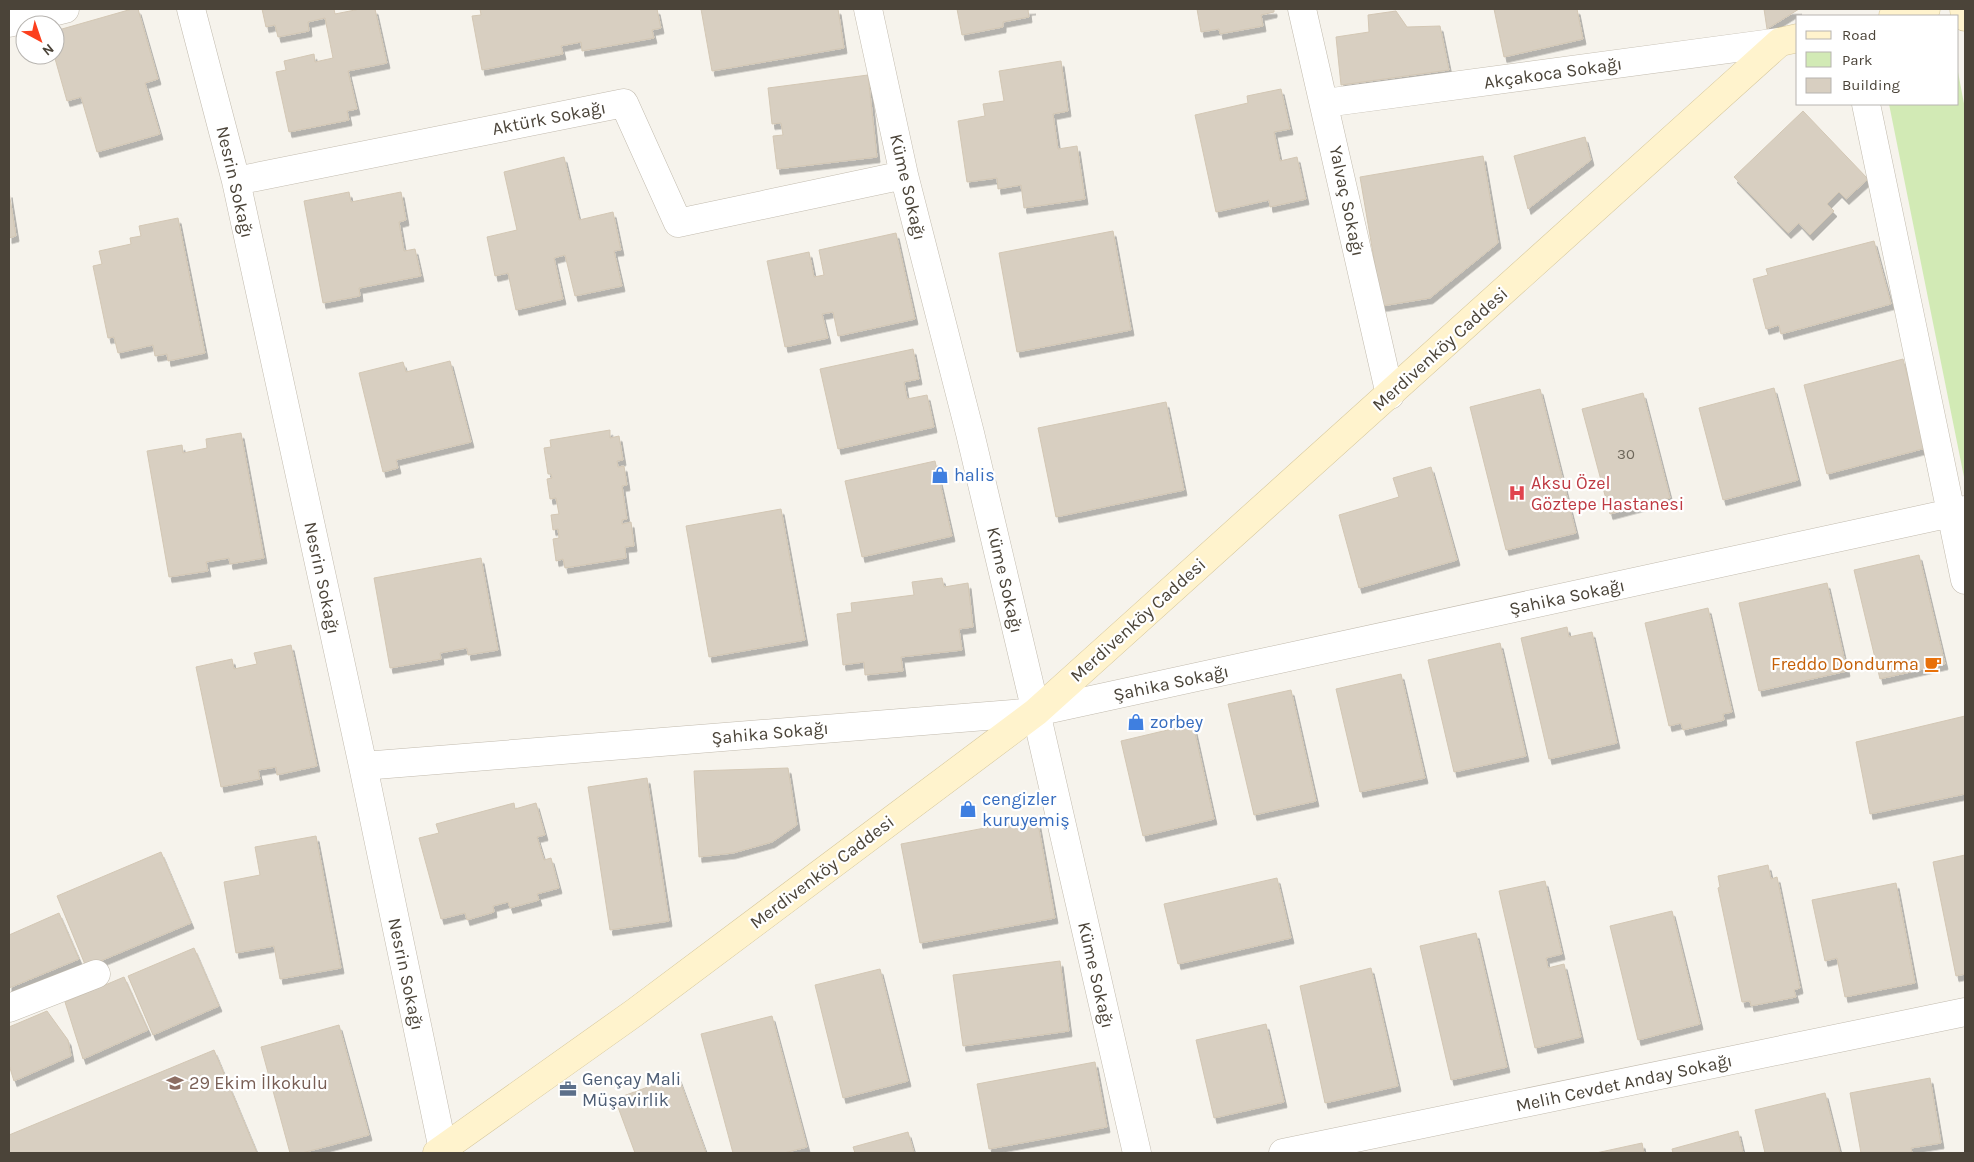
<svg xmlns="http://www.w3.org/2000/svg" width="1974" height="1162" viewBox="0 0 1974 1162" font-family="Karla,sans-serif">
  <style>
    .green { fill: #d2eab5 }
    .building { fill: #d8cfc1; stroke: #d3c7b4; filter: url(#shadow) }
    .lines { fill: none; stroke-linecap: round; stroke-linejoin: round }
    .street-casing { stroke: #c2bbae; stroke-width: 29 }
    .secondary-casing { stroke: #d6c79b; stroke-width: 29 }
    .street { stroke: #fff; stroke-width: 28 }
    .secondary { stroke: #fff3cd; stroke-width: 28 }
    .labels { text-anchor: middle; stroke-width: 4.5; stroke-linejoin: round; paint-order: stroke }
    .number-label { font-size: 15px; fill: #6e675b }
    .street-label { font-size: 18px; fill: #4b4439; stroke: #fff }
    .shop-label { font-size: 18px; fill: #366cbe; stroke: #fff; text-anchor: start }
    .health-label { font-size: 18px; fill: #be3a42; stroke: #fff; text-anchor: start }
    .food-label { font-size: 18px; fill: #c56008; stroke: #fff; text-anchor: end }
    .service-label { font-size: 18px; fill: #4e5e75; stroke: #fff; text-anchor: start }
    .education-label { font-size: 18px; fill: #785e54; stroke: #fff; text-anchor: start }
  </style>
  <defs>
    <filter id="shadow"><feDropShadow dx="3" dy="5.5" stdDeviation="0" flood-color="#0004"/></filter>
  </defs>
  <rect width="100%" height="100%" fill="#f6f3ec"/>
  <!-- green -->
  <path class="green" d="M1958,72L1965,109V482L1889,104H1958Z"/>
  <!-- building -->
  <path class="building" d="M132,9H138L158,79L145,83L160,134L97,152L81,97L67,101L54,55L55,31Z
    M262,9H334L335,14L360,9H375L387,63L348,71L357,109L347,111L349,120L289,132L276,72L286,70L284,61L314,54L315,62L333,58L325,18L308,22L309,31L278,37L275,25L266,27Z
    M480,9H657L661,28L652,30L654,38L582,51L581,42L561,46L563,54L482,70L472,16L481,15Z
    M701,9H838L844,48L712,71Z
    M957,9H1033L1028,10L1029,17L1003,22V27L962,35Z
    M1197,9H1274V12L1261,15L1263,26L1220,34L1219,29L1201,32Z
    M1494,9H1577L1583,39L1504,57Z
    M1764,9H1799L1767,29Z
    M1396,11L1407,27L1440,26L1449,70L1341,85L1336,37L1369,32L1368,15Z
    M1061,61L1068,111L1053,114L1058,149L1077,146L1085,199L1024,208L1021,185L998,189L997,178L967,182L958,121L985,116L983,104L1004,101L999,71Z
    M868,75L877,157L777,169L773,136L783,135L781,123L772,124L768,88Z
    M1281,89L1290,129L1274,132L1280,161L1297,157L1306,199L1270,207L1269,200L1216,212L1195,115L1248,103L1247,96Z
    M1803,111L1868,179L1846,199L1839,192L1827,204L1834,211L1810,235L1799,223L1788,233L1734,177Z
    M1585,137L1591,160L1528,209L1514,156Z
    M1483,156L1498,243L1430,298L1382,306L1360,177Z
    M564,157L579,220L613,212L621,250L614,251L622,286L575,296L565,255L554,258L563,299L516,310L508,273L495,276L487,237L517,230L504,172Z
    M9,192L16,236L9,238Z
    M349,192L351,202L401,192L406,220L399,222L404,251L415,249L421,276L359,288L360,296L323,303L304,201Z
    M178,218L205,353L168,361L167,354L155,356L153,345L118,353L114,337L108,338L93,266L102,264L99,251L131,244L130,238L141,236L139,226Z
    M1113,231L1131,330L1017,352L999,253Z
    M896,233L915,319L838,336L833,312L822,314L828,338L785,347L767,261L809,252L814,277L824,275L819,250Z
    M1874,241L1891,304L1781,334L1779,325L1766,329L1753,279L1768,275L1766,269Z
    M913,349L919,379L904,382L907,399L927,395L934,427L838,449L820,369Z
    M1903,359L1926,448L1827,474L1804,385Z
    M450,361L471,442L396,460L398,468L383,472L359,373L403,362L406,372Z
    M1774,388L1798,480L1723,500L1699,408Z
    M1540,389L1576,533L1506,550L1470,407Z
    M1643,393L1670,498L1610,514L1582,409Z
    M1166,402L1184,490L1056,517L1038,428Z
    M610,430V438L619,436L623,460L617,461L618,467L624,466L627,485L622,486L627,519L622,520V524L631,522L634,546L625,547L626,558L565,568L563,559L556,561L553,539L559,538L558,529L553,530L551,515L559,514L556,498L550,499L547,479L552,478L551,474H548L544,448L551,447L550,440Z
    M241,433L264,558L230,564L229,558L206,562L208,571L169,577L147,451L182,445L183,453L207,448L206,439Z
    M935,461L952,536L862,557L845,481Z
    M1431,467L1457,560L1359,588L1339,515L1399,497L1393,478Z
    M781,509L805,640L709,657L686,526Z
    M1919,555L1945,664L1880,679L1854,570Z
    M481,558L498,650L468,655L467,648L440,653L441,659L390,668L374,578Z
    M942,578L944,587L968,583L973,627L959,629L962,650L901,657L903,671L865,675L864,662L843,665L837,614L852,612L851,603L914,595L912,582Z
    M1827,583L1847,671L1759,691L1739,603Z
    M1708,608L1732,712L1723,714L1724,720L1683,730L1681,723L1669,726L1645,623Z
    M1567,627L1569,637L1592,632L1617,743L1549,759L1521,638Z
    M1500,643L1526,756L1454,772L1428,660Z
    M291,645L317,766L277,775L276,767L258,770L260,779L221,787L196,667L232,659L234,669L257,664L254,653Z
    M1401,674L1425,778L1360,792L1336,689Z
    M1291,690L1316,801L1254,815L1228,704Z
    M1965,716V794L1870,814L1856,742Z
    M1193,724L1214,819L1143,836L1121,741Z
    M788,768L797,825L772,842L733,853L699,857L694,771Z
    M647,778L669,921L610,930L588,787Z
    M514,803L515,809L536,803L545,835L537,837L544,860L551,858L559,888L537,894L539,900L510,908L508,902L493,906L494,912L467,920L465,913L441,919L419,838L439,833L436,824Z
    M1037,818L1055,918L920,943L901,844Z
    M316,836L341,968L280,979L274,946L236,953L224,882L260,875L255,847Z
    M161,852L191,923L86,967L57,896Z
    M1965,855V974L1956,976L1933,862Z
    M1768,865L1771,879L1777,877L1800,988L1794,990L1796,997L1751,1006L1750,1001L1742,1002L1718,888L1720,887L1718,876Z
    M1277,878L1291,938L1178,964L1164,904Z
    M1545,881L1562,954L1546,958L1548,968L1564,964L1581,1037L1535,1048L1499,891Z
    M1896,883L1915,983L1845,997L1837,958L1825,961L1812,900Z
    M1672,911L1700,1024L1638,1040L1610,926Z
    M59,913L79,959L9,988V935Z
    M1476,933L1507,1067L1451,1080L1420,946Z
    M194,948L219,1006L153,1035L128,976Z
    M1060,961L1069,1031L963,1046L953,975Z
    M1371,968L1398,1086L1325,1103L1300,986Z
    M880,969L908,1081L843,1098L815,985Z
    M124,977L148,1030L83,1059L65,1002Z
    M47,1011L68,1040L71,1056L14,1081L9,1065V1027Z
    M772,1016L807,1147L784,1153H733L701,1034Z
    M1266,1024L1284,1102L1214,1118L1196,1040Z
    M339,1025L369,1135L302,1153H290L261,1047Z
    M214,1050L257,1153H9V1135Z
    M1095,1062L1107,1127L989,1149L977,1084Z
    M678,1076L706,1153H635L615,1099Z
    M1930,1078L1941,1143L1911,1148L1912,1153H1861L1850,1093Z
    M1825,1093L1840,1153H1765L1755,1110Z
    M1738,1131L1743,1153H1673L1672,1149Z
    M908,1132L914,1153H855L853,1147Z
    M1642,1143L1644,1153H1596Z"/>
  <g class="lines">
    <!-- street casing -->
    <g class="street-casing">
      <path id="street" d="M191,9L236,181L363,766L443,1150
        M868,9L904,175L970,433L1036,712L1137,1153
        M1302,9L1390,395
        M9,23L65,9
        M1325,103L1780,42
        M1866,104L1965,580
        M236,181L624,103L678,223L904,175
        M363,766L1036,712L1965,510
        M9,1008L96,974
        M1283,1153L1965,1012"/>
    </g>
    <!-- secondary casing -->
    <g class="secondary-casing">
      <path id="secondary" d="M1964,9L1965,17
        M1893,16L1926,9
        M437,1153L634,1013L1036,712L1780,42L1798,38"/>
    </g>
    <!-- street -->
    <use href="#street" class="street"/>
    <!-- secondary -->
    <use href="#secondary" class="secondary"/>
  </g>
  <!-- icons -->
  <defs>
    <g id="shop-bare" transform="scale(1.35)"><path d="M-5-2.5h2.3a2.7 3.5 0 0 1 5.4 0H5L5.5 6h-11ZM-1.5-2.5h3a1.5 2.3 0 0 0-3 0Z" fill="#3f7fe0" stroke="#fff" stroke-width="2.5" paint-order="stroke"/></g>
    <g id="hospital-bare" transform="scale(1.35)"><path d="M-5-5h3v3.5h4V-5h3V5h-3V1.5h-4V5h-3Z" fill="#e0444e" stroke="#fff" stroke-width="2.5" paint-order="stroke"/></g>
    <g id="cafe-bare" transform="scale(1.35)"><path d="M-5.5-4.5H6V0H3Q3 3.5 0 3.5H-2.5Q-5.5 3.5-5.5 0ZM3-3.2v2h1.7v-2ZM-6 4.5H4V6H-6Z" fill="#e8710a" stroke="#fff" stroke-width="2.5" paint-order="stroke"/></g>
    <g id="school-bare" transform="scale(1.35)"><path d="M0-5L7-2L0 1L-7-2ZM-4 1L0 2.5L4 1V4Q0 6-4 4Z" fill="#8d6e63" stroke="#fff" stroke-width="2.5" paint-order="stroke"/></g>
    <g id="office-bare" transform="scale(1.35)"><path d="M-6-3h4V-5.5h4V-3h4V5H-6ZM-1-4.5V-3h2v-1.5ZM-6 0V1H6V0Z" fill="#5c6f8a" stroke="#fff" stroke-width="2.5" paint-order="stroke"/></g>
  </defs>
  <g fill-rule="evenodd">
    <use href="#shop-bare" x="940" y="475"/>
    <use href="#hospital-bare" x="1517" y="493"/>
    <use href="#cafe-bare" x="1933" y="664"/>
    <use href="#shop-bare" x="1136" y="722"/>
    <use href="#shop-bare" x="968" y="809"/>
    <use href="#school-bare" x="175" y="1083"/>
    <use href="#office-bare" x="568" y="1089"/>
  </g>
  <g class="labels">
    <!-- number labels -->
    <g class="number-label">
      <text x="1626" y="459">30</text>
    </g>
    <!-- street labels -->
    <g class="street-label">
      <text transform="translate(1553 73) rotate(-8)" y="6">Akçakoca Sokağı</text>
      <text transform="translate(549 118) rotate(-11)" y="6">Aktürk Sokağı</text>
      <text transform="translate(235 182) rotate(77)" y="6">Nesrin Sokağı</text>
      <text transform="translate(908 187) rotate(77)" y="6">Küme Sokağı</text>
      <text transform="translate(1347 201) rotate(78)" y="6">Yalvaç Sokağı</text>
      <text transform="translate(1440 349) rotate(-42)" y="6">Merdivenköy Caddesi</text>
      <text transform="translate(322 578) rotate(78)" y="6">Nesrin Sokağı</text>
      <text transform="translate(1005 580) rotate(77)" y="6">Küme Sokağı</text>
      <text transform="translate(1567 597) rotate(-12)" y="6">Şahika Sokağı</text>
      <text transform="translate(1138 620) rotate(-42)" y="6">Merdivenköy Caddesi</text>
      <text transform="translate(1171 683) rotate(-12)" y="6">Şahika Sokağı</text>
      <text transform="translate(770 733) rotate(-5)" y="6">Şahika Sokağı</text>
      <text transform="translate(822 872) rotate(-37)" y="6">Merdivenköy Caddesi</text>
      <text transform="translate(406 974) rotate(78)" y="6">Nesrin Sokağı</text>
      <text transform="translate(1096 975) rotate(77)" y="6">Küme Sokağı</text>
      <text transform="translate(1624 1083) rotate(-12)" y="6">Melih Cevdet Anday Sokağı</text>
    </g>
    <!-- shop labels -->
    <g class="shop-label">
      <text x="954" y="481">halis</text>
      <text x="1150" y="728">zorbey</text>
      <text x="982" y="805">cengizler<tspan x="982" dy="21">kuruyemiş</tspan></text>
    </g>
    <!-- health labels -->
    <g class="health-label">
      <text x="1531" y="489">Aksu Özel<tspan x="1531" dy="21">Göztepe Hastanesi</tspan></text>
    </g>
    <!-- food labels -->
    <g class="food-label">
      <text x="1919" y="670">Freddo Dondurma</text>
    </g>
    <!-- service labels -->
    <g class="service-label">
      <text x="582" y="1085">Gençay Mali<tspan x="582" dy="21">Müşavirlik</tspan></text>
    </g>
    <!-- education labels -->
    <g class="education-label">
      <text x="189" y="1089">29 Ekim İlkokulu</text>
    </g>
  </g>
  <!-- border -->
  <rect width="1974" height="1162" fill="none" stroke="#4b4439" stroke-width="20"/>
  <!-- legend -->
  <rect x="1796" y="15" width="162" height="90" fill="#ffffff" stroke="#b7b4b0"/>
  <rect x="1806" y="31" width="25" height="8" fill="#fff3cd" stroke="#b7b4b0"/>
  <text x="1842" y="40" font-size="15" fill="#4b4439">Road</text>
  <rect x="1806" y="52" width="25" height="15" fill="#d2eab5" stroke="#b7b4b0"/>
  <text x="1842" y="65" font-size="15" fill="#4b4439">Park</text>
  <rect x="1806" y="78" width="25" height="15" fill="#d8cfc1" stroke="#b7b4b0"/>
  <text x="1842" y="90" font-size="15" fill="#4b4439">Building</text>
  <!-- north arrow -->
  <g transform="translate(40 40) rotate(140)"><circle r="24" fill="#ffffff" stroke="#b7b4b0"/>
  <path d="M0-4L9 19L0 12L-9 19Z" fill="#fc3f1d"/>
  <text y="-8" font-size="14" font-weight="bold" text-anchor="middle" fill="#4b4439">N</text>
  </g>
</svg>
